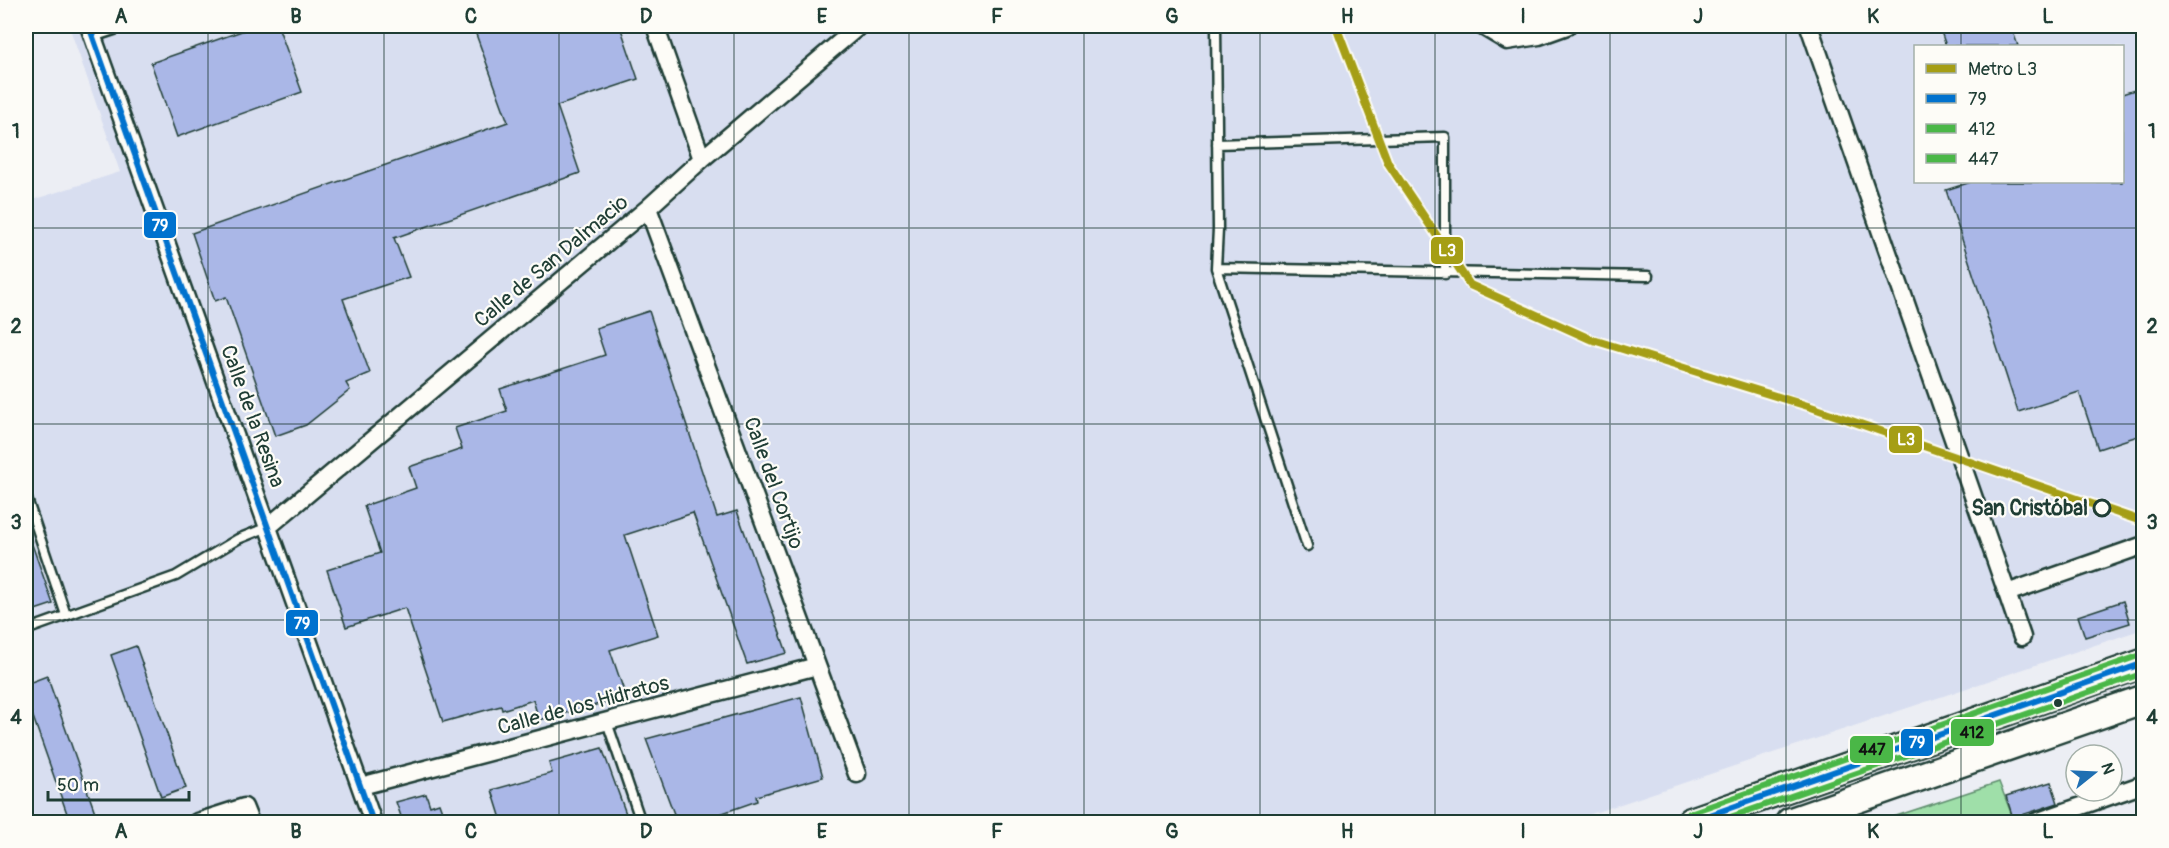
<svg xmlns="http://www.w3.org/2000/svg" width="2169" height="848" viewBox="0 0 2169 848" font-family="Pangolin,sans-serif">
  <style>
    .built { fill: #d8def0; fill-rule: evenodd }
    .green { fill: #9fdfa9; stroke: #5f8e6e; stroke-width: 1.5 }
    .building { fill: #aab7e7; stroke: #1f3d34; stroke-width: 1.5 }
    .lines { fill: none; stroke-linecap: round; stroke-linejoin: round }
    .service-casing { stroke: #1f3d34; stroke-width: 13 }
    .minor-casing { stroke: #1f3d34; stroke-width: 21 }
    .primary-casing { stroke: #1f3d34; stroke-width: 32 }
    .service { stroke: #fdfcf7; stroke-width: 8 }
    .minor { stroke: #fdfcf7; stroke-width: 16 }
    .primary { stroke: #fdfcf7; stroke-width: 27 }
    .bus-1-casing { stroke: #fdfcf7; stroke-width: 10 }
    .bus-2-casing { stroke: #fdfcf7; stroke-width: 10 }
    .bus-3-casing { stroke: #fdfcf7; stroke-width: 10 }
    .bus-1 { stroke: #0072ce; stroke-width: 6 }
    .bus-2 { stroke: #4ab747; stroke-width: 6 }
    .bus-3 { stroke: #4ab747; stroke-width: 6 }
    .metro-1-casing { stroke: #fdfcf7; stroke-width: 12 }
    .metro-1 { stroke: #a59e15; stroke-width: 8 }
    .grid { fill: none; stroke: #1f3d34; stroke-width: 1.5; stroke-opacity: 0.55 }
    .stop-dot { fill: #fdfcf7; stroke: #1f3d34; stroke-width: 3 }
    .bus-dot { fill: #1f3d34; stroke: #fdfcf7; stroke-width: 2 }
    .labels { text-anchor: middle; stroke-width: 4.5; stroke-linejoin: round; paint-order: stroke }
    .street-label { font-size: 21px; fill: #1f3d34; stroke: #fdfcf7 }
    .stop-label { font-size: 21px; font-weight: bold; fill: #1f3d34; stroke: #fdfcf7; text-anchor: end }
    .line-badge { stroke: #fdfcf7; stroke-width: 2 }
    .badge-label { font-size: 16px; text-anchor: middle; font-weight: bold; fill: #fff }
    .pale-badge-label { font-size: 16px; text-anchor: middle; font-weight: bold; fill: #111 }
    .neatline { fill: none; stroke: #1f3d34; stroke-width: 2 }
    .grid-label { font-size: 20px; text-anchor: middle; font-weight: bold; fill: #1f3d34 }
  </style>
  <rect width="100%" height="100%" fill="#eceef4"/>
  <filter id="ink" filterUnits="userSpaceOnUse"><feTurbulence type="fractalNoise" baseFrequency=".0167" numOctaves="2"/><feDisplacementMap in="SourceGraphic" scale="12" xChannelSelector="R" yChannelSelector="G"/><feConvolveMatrix kernelMatrix="1 2 1 2 8 2 1 2 1" color-interpolation-filters="sRGB"/></filter>
  <g filter="url(#ink)">
    <!-- built -->
    <path class="built" d="M69,26H2143V629L1567,822H26V202L120,172ZM1916,46H2122V182H1916Z"/>
    <!-- green -->
    <path class="green" d="M1999,782L2013,818L2001,822H1878Z"/>
    <!-- building -->
    <path class="building" d="M256,26H278L302,92L177,137L151,63Z
      M473,26H620L638,79L557,106L580,173L394,238L409,277L343,299L370,373L346,383L350,390L306,425L275,436L226,297L215,301L192,233L508,122Z
      M1939,26H2011L2018,46H1946Z
      M2144,87V434L2098,449L2079,392L2018,412L1946,190L1971,182H2122V94Z
      M649,311L717,517L737,511L787,653L747,664L693,513L625,535L658,635L610,650L626,697L539,720L533,700L502,710L501,706L443,722L405,608L346,627L327,570L380,553L364,506L416,488L409,467L462,449L455,428L507,411L500,389L605,355L596,328Z
      M26,533H28L53,604L26,613Z
      M2123,601L2130,623L2085,637L2078,616Z
      M136,646L186,788L161,797L111,655Z
      M47,676L97,818L85,822H70L26,697V684Z
      M801,697L823,777L756,796L757,801L697,822H677L646,739Z
      M602,748L629,822H502L492,790L552,773L549,763Z
      M2051,782L2058,803L2013,818L2006,796Z
      M426,794L430,806L439,803L446,822H403L396,802Z"/>
    <g class="lines">
      <!-- service casing -->
      <g class="service-casing">
        <path id="service" d="M1216,26L1218,229L1216,268L1307,546
          M93,37L126,26
          M1217,144L1445,137V274
          M1216,268L1648,276
          M26,496L66,615
          M26,630L176,576L238,539L268,527
          M607,722L641,822"/>
      </g>
      <!-- minor casing -->
      <g class="minor-casing">
        <path id="minor" d="M89,26L373,822
          M655,26L702,159
          M1482,26L1507,41L1539,36L1567,26
          M1809,26L2007,593L2144,545
          M648,208L857,774
          M268,527L648,208L702,159L859,26
          M2007,593L2022,637
          M361,786L817,666
          M197,822L244,807L250,822
          M2036,822L2144,784"/>
      </g>
      <!-- primary casing -->
      <g class="primary-casing">
        <path id="primary" d="M1690,822L2144,663
          M1790,822L2144,699"/>
      </g>
      <!-- service -->
      <use href="#service" class="service"/>
      <!-- minor -->
      <use href="#minor" class="minor"/>
      <!-- primary -->
      <use href="#primary" class="primary"/>
      <!-- bus-1 casing -->
      <g class="bus-1-casing">
        <path id="bus-1" d="M89,26L373,822
          M1690,822L2144,663"/>
      </g>
      <!-- bus-2 casing -->
      <g class="bus-2-casing">
        <path id="bus-2" d="M1716,822L2144,673"/>
      </g>
      <!-- bus-3 casing -->
      <g class="bus-3-casing">
        <path id="bus-3" d="M1687,814L2141,655"/>
      </g>
      <!-- bus-1 -->
      <use href="#bus-1" class="bus-1"/>
      <!-- bus-2 -->
      <use href="#bus-2" class="bus-2"/>
      <!-- bus-3 -->
      <use href="#bus-3" class="bus-3"/>
      <!-- metro-1 casing -->
      <g class="metro-1-casing">
        <path id="metro-1" d="M1336,26L1388,163L1470,285L1590,339L1811,407L2144,522"/>
      </g>
      <!-- metro-1 -->
      <use href="#metro-1" class="metro-1"/>
    </g>
  </g>
  <!-- grid -->
  <path class="grid" d="M208,26V822M384,26V822M559,26V822M734,26V822M909,26V822M1084,26V822M1260,26V822M1435,26V822M1610,26V822M1786,26V822M1961,26V46M1961,182V822M26,228H2144M26,424H2144M26,620H2144"/>
  <!-- markers -->
  <circle class="stop-dot" cx="2102" cy="508" r="8"/>
  <circle class="bus-dot" cx="2058" cy="703" r="5"/>
  <g class="labels">
    <!-- street labels -->
    <g class="street-label">
      <text transform="translate(551 261) rotate(-40)" y="7">Calle de San Dalmacio</text>
      <text transform="translate(253 416) rotate(70)" y="7">Calle de la Resina</text>
      <text transform="translate(774 483) rotate(70)" y="7">Calle del Cortijo</text>
      <text transform="translate(583 705) rotate(-15)" y="7">Calle de los Hidratos</text>
    </g>
    <!-- stop labels -->
    <g class="stop-label">
      <text x="2088" y="515">San Cristóbal</text>
    </g>
  </g>
  <g class="line-badge">
    <rect x="143" y="211" width="34" height="28" rx="6" fill="#0072ce"/>
    <rect x="1430" y="236" width="34" height="29" rx="6" fill="#a59e15"/>
    <rect x="1888" y="425" width="35" height="29" rx="6" fill="#a59e15"/>
    <rect x="285" y="609" width="34" height="28" rx="6" fill="#0072ce"/>
    <rect x="1950" y="718" width="45" height="29" rx="6" fill="#4ab747"/>
    <rect x="1900" y="728" width="34" height="29" rx="6" fill="#0072ce"/>
    <rect x="1849" y="735" width="45" height="29" rx="6" fill="#4ab747"/>
  </g>
  <g class="badge-label">
    <text x="160" y="231">79</text>
    <text x="1447" y="256">L3</text>
    <text x="1906" y="445">L3</text>
    <text x="302" y="629">79</text>
    <text x="1917" y="748">79</text>
  </g>
  <g class="pale-badge-label">
    <text x="1972" y="738">412</text>
    <text x="1872" y="755">447</text>
  </g>
  <!-- margin -->
  <rect width="2169" height="848" fill="none" stroke="#fdfcf7" stroke-width="66"/>
  <!-- legend -->
  <rect x="1914" y="45" width="210" height="138" fill="#fdfcf7" stroke="#a4b0a9" stroke-width="1.5"/>
  <rect x="1926" y="64" width="30" height="9" fill="#a59e15" stroke="#a4b0a9" stroke-width="1.5"/>
  <text x="1968" y="75" font-size="18" fill="#1f3d34">Metro L3</text>
  <rect x="1926" y="94" width="30" height="9" fill="#0072ce" stroke="#a4b0a9" stroke-width="1.5"/>
  <text x="1968" y="105" font-size="18" fill="#1f3d34">79</text>
  <rect x="1926" y="124" width="30" height="9" fill="#4ab747" stroke="#a4b0a9" stroke-width="1.5"/>
  <text x="1968" y="135" font-size="18" fill="#1f3d34">412</text>
  <rect x="1926" y="154" width="30" height="9" fill="#4ab747" stroke="#a4b0a9" stroke-width="1.5"/>
  <text x="1968" y="165" font-size="18" fill="#1f3d34">447</text>
  <!-- north arrow -->
  <g transform="translate(2094 773) rotate(72)"><circle r="28" fill="#fdfcf7" stroke="#a4b0a9" stroke-width="1.5"/>
  <path d="M0-4.5L10 22L0 15L-10 22Z" fill="#1f6fb2"/>
  <text y="-9" font-size="16" font-weight="bold" text-anchor="middle" fill="#1f3d34">N</text>
  </g>
  <!-- scale -->
  <path d="M48 791v9h141v-9" fill="none" stroke="#1f3d34" stroke-width="3"/>
  <text x="57" y="791" font-size="18" fill="#1f3d34" stroke="#fdfcf7" stroke-width="4.5" paint-order="stroke">50 m</text>
  <rect x="33" y="33" width="2103" height="782" class="neatline"/>
  <g class="grid-label">
    <text x="121" y="23">A</text>
    <text x="296" y="23">B</text>
    <text x="471" y="23">C</text>
    <text x="646" y="23">D</text>
    <text x="822" y="23">E</text>
    <text x="997" y="23">F</text>
    <text x="1172" y="23">G</text>
    <text x="1347" y="23">H</text>
    <text x="1523" y="23">I</text>
    <text x="1698" y="23">J</text>
    <text x="1873" y="23">K</text>
    <text x="2048" y="23">L</text>
    <text x="16" y="138">1</text>
    <text x="2152" y="138">1</text>
    <text x="16" y="333">2</text>
    <text x="2152" y="333">2</text>
    <text x="16" y="529">3</text>
    <text x="2152" y="529">3</text>
    <text x="16" y="724">4</text>
    <text x="2152" y="724">4</text>
    <text x="121" y="838">A</text>
    <text x="296" y="838">B</text>
    <text x="471" y="838">C</text>
    <text x="646" y="838">D</text>
    <text x="822" y="838">E</text>
    <text x="997" y="838">F</text>
    <text x="1172" y="838">G</text>
    <text x="1347" y="838">H</text>
    <text x="1523" y="838">I</text>
    <text x="1698" y="838">J</text>
    <text x="1873" y="838">K</text>
    <text x="2048" y="838">L</text>
  </g>
</svg>
